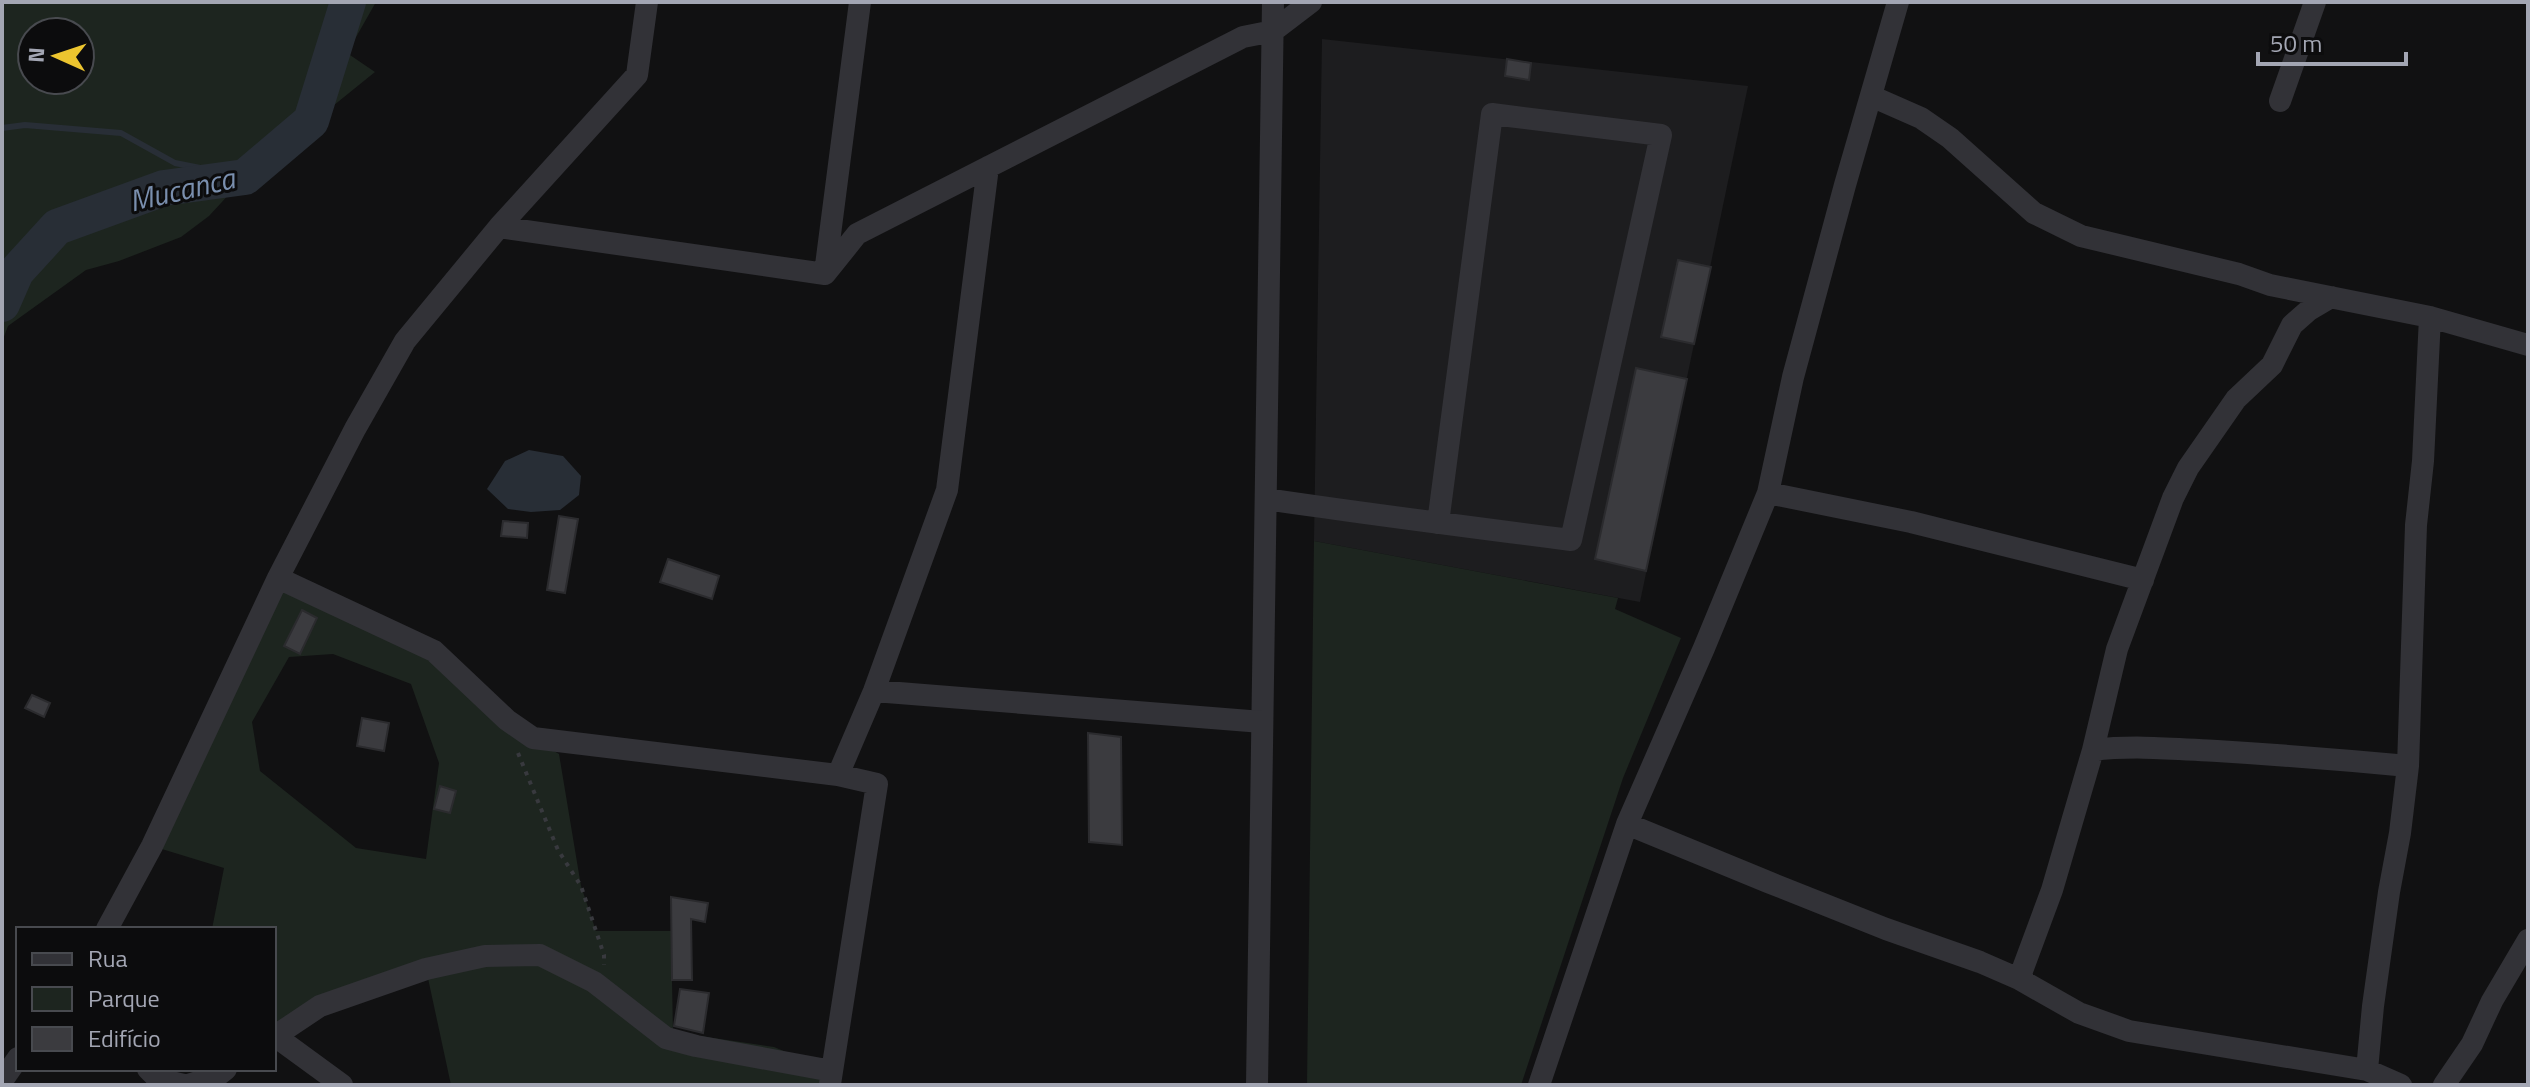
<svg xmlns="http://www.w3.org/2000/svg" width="2530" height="1087" viewBox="0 0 2530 1087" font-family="'Titillium Web',sans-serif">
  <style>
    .built { fill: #1d1d1f }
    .green { fill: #1d251f; fill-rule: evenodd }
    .water { fill: #282e36 }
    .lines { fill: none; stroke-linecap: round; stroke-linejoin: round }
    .stream { stroke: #282e36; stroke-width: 6 }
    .river { stroke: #282e36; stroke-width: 36 }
    .building { fill: #3b3b3f; stroke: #2b2b2e; stroke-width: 2 }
    .path { stroke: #38393e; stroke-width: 4; stroke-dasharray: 4 6; stroke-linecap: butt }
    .minor { stroke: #323237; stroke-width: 22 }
    .labels { text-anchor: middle; stroke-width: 6; stroke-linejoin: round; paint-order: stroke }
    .water-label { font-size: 30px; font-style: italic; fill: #7a8fae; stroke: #0c0c0d }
  </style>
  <rect width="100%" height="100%" fill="#111112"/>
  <!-- built -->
  <path class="built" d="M1322,39L1748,86L1640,602L1314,541Z"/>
  <!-- green -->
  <path class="green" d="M2,2H376L347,53L375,72L245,177L209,216L181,237L119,261L86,270L8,326L2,342ZM80,32V80H32V32Z
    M1314,541L1618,598L1615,609L1681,638L1623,778L1521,1085H1307Z
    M277,580L434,651L533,738L559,754L581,886L596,931H671L673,1032L774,1047L832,1071L830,1085H451L426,969L274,1036V929H212L224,868L152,846ZM333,654L411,684L439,763L426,859L356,848L260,771L252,722L289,657Z"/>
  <!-- water -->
  <path class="water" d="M529,450L563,456L581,476L579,495L560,510L531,512L508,509L487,489L505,461Z"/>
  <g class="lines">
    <!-- stream -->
    <path class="stream" d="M2,128L25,125L121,133L175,163L245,177"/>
    <!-- river -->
    <path class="river" d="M2,304L16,272L57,227L164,188L245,177L311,121L348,2"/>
  </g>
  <!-- building -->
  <path class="building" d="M1507,59L1531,63L1529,80L1505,76Z
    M1678,260L1711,267L1694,344L1661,337Z
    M1636,368L1687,379L1646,571L1595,559Z
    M559,516L578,519L565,593L547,590Z
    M503,521L528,523L527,538L501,536Z
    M668,559L719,576L712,599L660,582Z
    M302,610L317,618L300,654L284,646Z
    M32,695L50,703L44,717L25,708Z
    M362,718L389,723L384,751L357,746Z
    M1088,733L1121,737L1122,845L1089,842Z
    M440,786L456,791L450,813L434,809Z
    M671,897L708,903L705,922L691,919L692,980H672Z
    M680,989L709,993L703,1033L674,1026Z"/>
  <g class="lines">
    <!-- path -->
    <path class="path" d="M518,753L558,850L581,886L604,955V965"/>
    <!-- minor -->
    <path class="minor" d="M647,2L637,75L499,227L825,274L857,234L1243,37L1273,31L1311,2
      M1871,96L1921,118L1950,138L2034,213L2081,236L2239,274L2270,285L2430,317L2528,345
      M2280,101L2315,2
      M825,273L860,2
      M1768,493L1911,522L2143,580
      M1266,499C1367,514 1469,527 1571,540L1661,135L1492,114L1438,523
      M278,578L434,651L507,720L533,738L838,775L874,691L947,490L988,167
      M874,691L1262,722
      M2093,750C2134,745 2176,749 2217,751C2281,755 2344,760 2408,766
      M1627,824L1768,882L1886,929L1980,962L2019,979L2079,1013L2129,1031L2367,1070L2401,1085
      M107,929L152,846L278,578L355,429L405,341L499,227
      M2019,979L2052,890L2093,750L2117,649L2173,498L2188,468L2236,399L2272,365L2292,325L2309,310L2331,297
      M148,1069L158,1079L184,1085
      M2367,1070L2373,1006L2389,892L2400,833L2408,766L2416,525L2423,461L2430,317
      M2,1081L18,1058
      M830,1084L877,784L838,775
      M188,1085L217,1076L226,1069
      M342,1085L275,1036L320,1006L426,969L485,956L540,955L594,982L666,1038L696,1046L832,1071
      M1257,1085L1273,2
      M1539,1085L1627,824L1704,648L1768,493L1793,377L1845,185L1898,2
      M2444,1085L2472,1044L2492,1001L2528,940"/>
  </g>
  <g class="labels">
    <!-- water labels -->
    <g class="water-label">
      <text transform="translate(182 190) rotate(-13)" y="10">Mucanca</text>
    </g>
  </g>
  <!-- border -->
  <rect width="2530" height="1087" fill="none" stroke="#a3a6b3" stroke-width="8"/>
  <!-- legend -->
  <rect x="16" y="927" width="260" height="144" fill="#0c0c0d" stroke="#484a4f" stroke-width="2"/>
  <rect x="32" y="953" width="40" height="12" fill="#323237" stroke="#484a4f" stroke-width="2"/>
  <text x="88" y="967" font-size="24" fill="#a3a6b3">Rua</text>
  <rect x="32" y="987" width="40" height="24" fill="#1d251f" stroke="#484a4f" stroke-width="2"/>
  <text x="88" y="1007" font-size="24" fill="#a3a6b3">Parque</text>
  <rect x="32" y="1027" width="40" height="24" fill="#3b3b3f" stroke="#484a4f" stroke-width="2"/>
  <text x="88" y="1047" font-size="24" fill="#a3a6b3">Edifício</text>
  <!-- north arrow -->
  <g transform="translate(56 56) rotate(273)"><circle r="38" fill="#0c0c0d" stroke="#484a4f" stroke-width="2"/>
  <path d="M0-6L14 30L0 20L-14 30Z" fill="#ecc52f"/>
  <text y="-12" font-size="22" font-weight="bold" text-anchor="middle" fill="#a3a6b3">N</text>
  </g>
  <!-- scale -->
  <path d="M2258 52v12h148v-12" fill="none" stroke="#a3a6b3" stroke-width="4"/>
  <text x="2270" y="52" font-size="24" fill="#a3a6b3" stroke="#0c0c0d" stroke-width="6" paint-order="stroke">50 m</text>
</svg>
